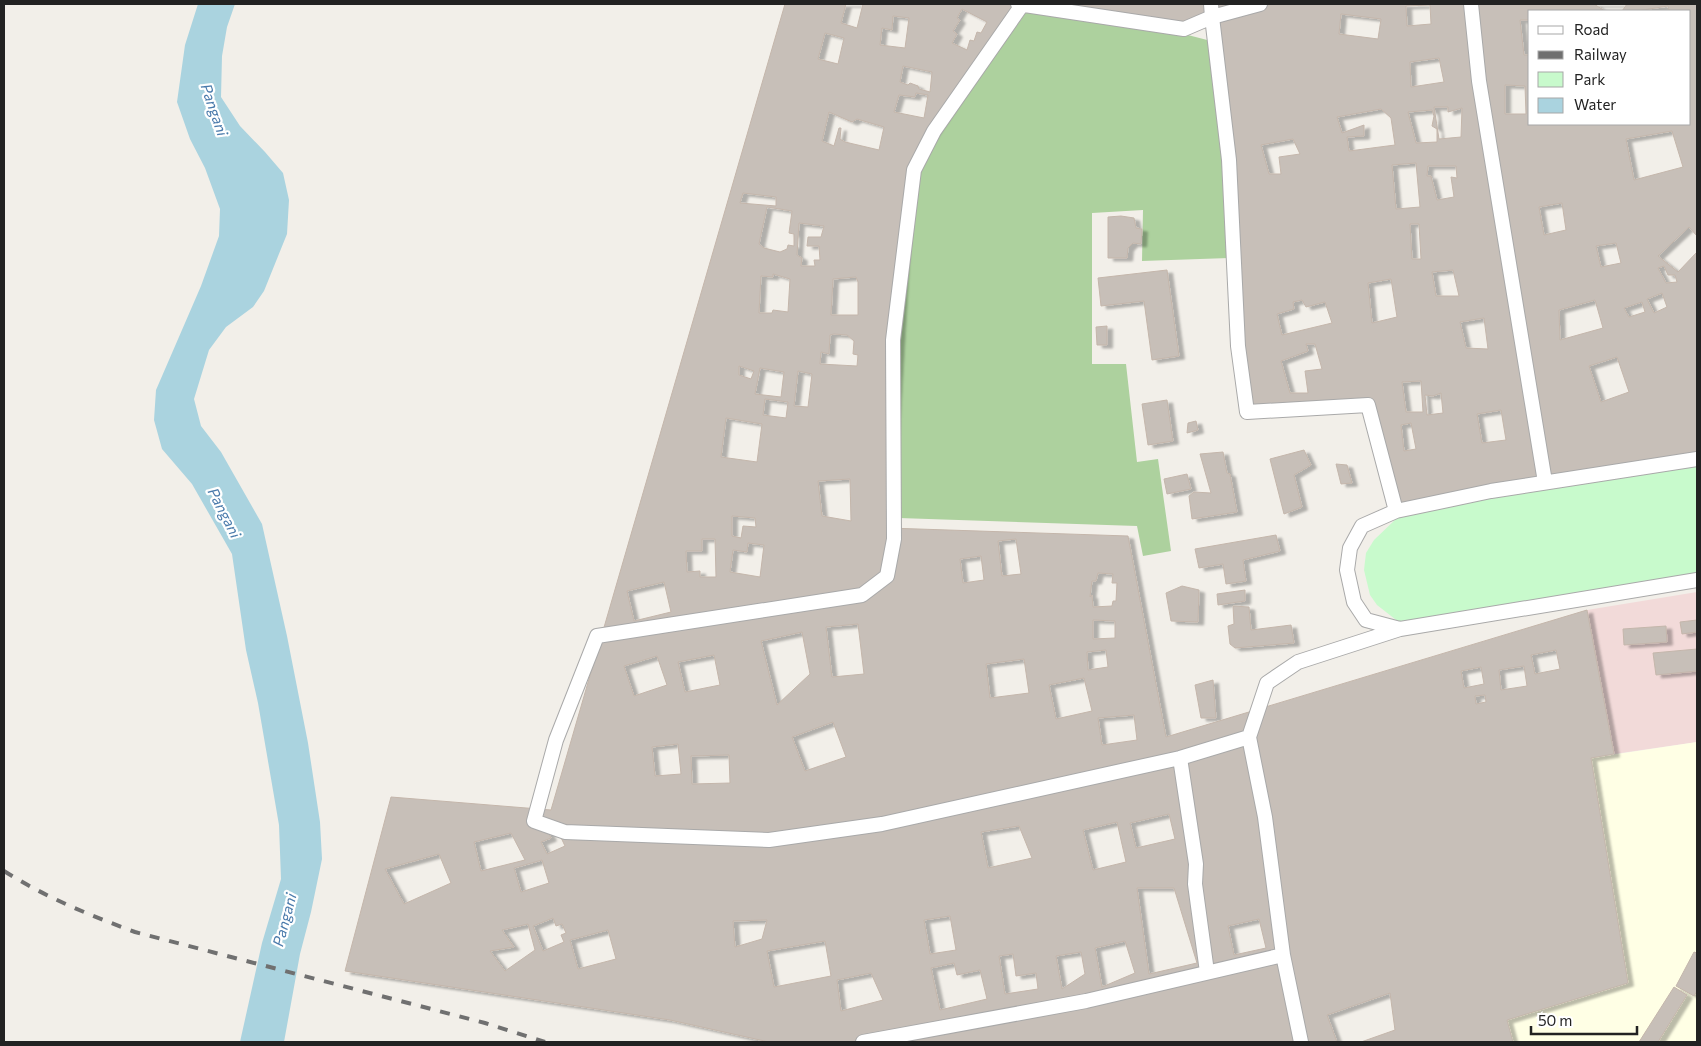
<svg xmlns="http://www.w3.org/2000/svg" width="1701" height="1046" viewBox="0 0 1701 1046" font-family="Commissioner,sans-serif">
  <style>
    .commercial { fill: #f2dad9 }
    .education { fill: #ffffe5 }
    .forest { fill: #add19e }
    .park { fill: #c8facc }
    .water { fill: #aad3df }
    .building { fill: #c7bfb8; stroke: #c4b6ab; fill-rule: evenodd; filter: url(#shadow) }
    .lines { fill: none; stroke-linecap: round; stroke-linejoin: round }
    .street-casing { stroke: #a9a9a9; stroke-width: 16 }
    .street { stroke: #fff; stroke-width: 14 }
    .rail { stroke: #707070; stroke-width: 4; stroke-dasharray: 10 10; stroke-linecap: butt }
    .labels { text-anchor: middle; stroke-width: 4.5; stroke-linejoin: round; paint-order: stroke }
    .water-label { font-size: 15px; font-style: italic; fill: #4a7aab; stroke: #fff }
  </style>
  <defs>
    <filter id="shadow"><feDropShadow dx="5.5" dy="3" stdDeviation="1" flood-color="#0004"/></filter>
  </defs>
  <rect width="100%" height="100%" fill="#f2efe9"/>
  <!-- commercial -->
  <path class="commercial" d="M1697,592V742L1614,754L1587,610Z"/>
  <!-- education -->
  <path class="education" d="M1697,742V1042H1513L1507,1020L1628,983L1591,758Z"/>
  <!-- forest -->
  <path class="forest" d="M1027,11L1184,34L1211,41L1223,160L1229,258L1142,261L1143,210L1092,213V364H1126L1137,462L1158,459L1171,551L1143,556L1137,526L899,518L898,341L920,172L939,134Z"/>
  <!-- park -->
  <path class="park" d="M1697,466V574L1400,623L1377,605L1370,595L1364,570L1366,553L1374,540L1398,517L1493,497Z"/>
  <!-- water -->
  <path class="water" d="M198,4H235L227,27L222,56L221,97L240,126L265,152L283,173L289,200L287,234L264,291L253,307L226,327L209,350L194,399L201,426L221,452L262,524L287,636L308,743L320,822L322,859L311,912L300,954L284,1042H240L262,943L281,879L279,825L258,703L246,650L232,554L192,484L162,449L154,420L156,390L201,286L219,236L220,209L205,168L190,139L177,102L185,45Z"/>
  <!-- building -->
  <path class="building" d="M785,4H1019L909,169L888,528L1128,536L1166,737L1587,610L1614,754L1591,758L1628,983L1507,1020L1513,1042H769L670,1020L345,971L391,797L551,810Z
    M846,4H863L857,28L841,23Z
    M1052,4H1697V453L1399,504L1372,399L1252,406L1243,345L1218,21L1183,23ZM1530,11H1690V124H1530Z
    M1594,4H1627L1622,11H1605Z
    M1430,5L1431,24L1407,26L1406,6Z
    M1668,6L1669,11H1637Z
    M962,9L987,22L981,33L977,32L974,41L970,40L967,50L952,43L957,34L953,31L960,20L957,18Z
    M1341,14L1381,19L1378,39L1339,34Z
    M893,16L909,18L905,48L880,45L882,28L892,30Z
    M1520,20H1530V55H1524Z
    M825,33L844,38L838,64L818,59Z
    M1439,58L1444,82L1411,87L1410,62Z
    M903,66L932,72L930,92L919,89L918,86L910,83L908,85L900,82Z
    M1505,85L1525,86L1526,114H1505Z
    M916,93L928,95L924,118L894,112L899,95L915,97Z
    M1434,107H1448V112L1462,108L1461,137L1439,139Z
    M1381,109L1391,118L1395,145L1349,151L1347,137L1364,136V125L1342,133L1337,117Z
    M1432,110L1434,116L1432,126L1437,129V142L1416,143L1408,112Z
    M829,112L852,122L857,119L884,127L879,150L845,142L840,139L841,128H839L834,146L822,141Z
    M1672,131L1683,167L1634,180L1626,139Z
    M1293,139L1300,154L1279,157L1281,174H1269L1261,145Z
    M1416,163L1420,207L1396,209L1392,165Z
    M1428,166H1456L1457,178L1451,177L1454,197L1437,200L1431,176H1427Z
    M743,193L776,197V206L740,203Z
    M1562,203L1566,230L1544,235L1539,207Z
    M767,207L792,211L789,233L794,234V246L788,245L787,249L780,252L764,248L759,244Z
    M1121,216L1134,218L1136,228L1142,229L1141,244L1133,243L1128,248L1127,258H1108V217Z
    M799,223L824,226L821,237H808L807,246H819L820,260H814L815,266H801L802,258L797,255Z
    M1410,224H1419L1421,259H1412Z
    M1689,227L1697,236V252L1678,272L1658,256Z
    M1616,243L1621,263L1601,267L1596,246Z
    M1664,266L1668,275H1675L1677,282L1666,283L1658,268Z
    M1167,270L1179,356L1152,360L1144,301L1101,306L1098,278Z
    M1453,270L1459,296H1436L1432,272Z
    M773,274L790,279L788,312L773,310L772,313H759L761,276L773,277Z
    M856,277L858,282V315H831L833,279Z
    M1391,279L1397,317L1372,323L1368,283Z
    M1662,293L1667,307L1654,313L1647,299Z
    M1302,300L1306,307L1325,302L1332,323L1282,335L1277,314L1294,309L1293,302Z
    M1595,300L1603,328L1560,340L1559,310Z
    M1642,302L1645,312L1629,317L1624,308Z
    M1484,318L1488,349L1466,348L1460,322Z
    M1107,326V345H1097L1096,327Z
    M834,334L847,335L854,341L853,354L858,355L857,366L820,364L821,352L829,354L830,335Z
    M1306,344H1315L1322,369L1305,371L1308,393H1290L1281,361L1308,351Z
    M1617,357L1629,392L1601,402L1589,366Z
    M739,366L754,371L751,379L739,375Z
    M760,368L784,372L781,397L755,394Z
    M798,371L812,374L808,407L794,406Z
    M1421,381L1423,412H1406L1402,382Z
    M1441,393L1443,413L1427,415L1425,395L1433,396Z
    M765,399L788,402L786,418L763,415Z
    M1167,400L1173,441L1148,445L1142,404Z
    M1501,410L1506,440L1482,443L1477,414Z
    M726,418L762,424L757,462L721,457Z
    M1196,421L1198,430L1187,433L1188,423Z
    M1411,423L1416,449L1404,451L1401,425Z
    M1304,450L1311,465L1294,475L1302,507L1284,514L1270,459Z
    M1223,452L1227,473L1230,474L1237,512L1192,519L1189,496L1194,492L1211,493L1200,454Z
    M1336,464L1347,465L1352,483L1341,484Z
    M1187,474L1191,489L1167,494L1164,479Z
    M850,479L851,521L822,516L818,481Z
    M732,516L755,518L756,527L743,526L741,538L732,536Z
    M1276,535L1280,551L1243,560L1246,581L1226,584L1223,564L1199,568L1195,549Z
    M702,539H715L716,577H700V571L687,572L686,551H702Z
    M1016,539L1021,574L1002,576L998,541Z
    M748,543L764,545L760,577L730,572L733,550L747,552Z
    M981,556L984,580L963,583L960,559Z
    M1098,573L1113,574L1112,583H1117L1116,601H1113L1112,606L1093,607L1092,595L1090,597L1092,581H1096Z
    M664,582L671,612L634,621L627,591Z
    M1182,586L1199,590L1198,622L1171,621L1166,593Z
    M1245,590V601L1218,605L1217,594Z
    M1233,606L1249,607L1251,630L1291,625L1294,643L1235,648L1230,644L1228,626L1234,624Z
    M1093,620L1115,621V638L1093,639Z
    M1697,620V632L1682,634L1680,622Z
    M858,624L864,674L832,677L826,627Z
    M1666,626L1667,642L1624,645L1623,629Z
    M802,632L810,674L777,705L761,641Z
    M1697,649V671L1656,675L1653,653Z
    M1106,650L1108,667L1088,670L1087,652Z
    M1556,650L1560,669L1535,674L1531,655Z
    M714,655L720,685L685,692L678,662Z
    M657,656L667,685L634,696L624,666Z
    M1024,659L1029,693L990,698L986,664Z
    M1524,666L1527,686L1501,690L1499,670Z
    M1481,667L1484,684L1464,688L1461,671Z
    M1084,678L1092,711L1056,719L1049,685Z
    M1213,680L1216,718H1201L1195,685Z
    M1485,695L1486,702L1476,704L1475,696Z
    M1134,715L1137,740L1102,745L1098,718Z
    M833,722L846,757L805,771L792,737Z
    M678,744L681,774L655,776L652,747Z
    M729,755L730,783L692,784L691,756Z
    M1169,814L1175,839L1136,848L1130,823Z
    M1117,822L1126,862L1093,870L1083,830Z
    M1019,826L1032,858L988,868L981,832Z
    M556,827L565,846L547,854L541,842L551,838L548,831Z
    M511,833L525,860L481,871L474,842Z
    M439,854L451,883L404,904L385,869Z
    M542,860L549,883L521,892L514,868Z
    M1137,888H1174L1197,963L1149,974Z
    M950,916L956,950L930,954L924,920Z
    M553,918L556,926L562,924L566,933L561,935L564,942L543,951L533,926Z
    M1259,919L1266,948L1234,955L1228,926Z
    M767,920L762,939L735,947L733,921Z
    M528,924L535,950L505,971L490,951L514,947L502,930Z
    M608,930L616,959L578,969L570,940Z
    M825,941L831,976L774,987L767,951Z
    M1125,941L1135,973L1102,987L1095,948Z
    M1081,952L1085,974L1062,989L1056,956Z
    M1694,952L1697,953V991L1694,996L1676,986Z
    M1013,954L1016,976L1036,973L1038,989L1005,994L999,956Z
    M954,963L957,975L980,970L987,999L940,1010L931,968Z
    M871,973L883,1000L841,1011L837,980Z
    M1674,987L1687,995L1658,1042H1639Z
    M1390,993L1395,1030L1361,1042H1337L1327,1015Z"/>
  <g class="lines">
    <!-- street casing -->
    <g class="street-casing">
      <path id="street" d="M1018,4L1184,29L1212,17L1211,4
        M1260,4L1212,17L1229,160L1238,346L1247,412L1368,405L1396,511
        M1471,4L1479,81L1545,482
        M1022,5L934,131L914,170L893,340L894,539L887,576L862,595L597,636L556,740L534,821L565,832L769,840L882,824L1180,758L1249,737
        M1400,629L1366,620L1354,602L1347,570L1350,548L1362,526L1396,511L1491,491L1697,459
        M1180,758L1196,864L1195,884L1207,972
        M863,1042L1086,1001L1283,955
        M1301,1042L1283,955L1265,817L1249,737L1267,683L1298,662L1400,629L1697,580"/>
    </g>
    <!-- street -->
    <use href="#street" class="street"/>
    <!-- rail -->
    <path class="rail" d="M4,871C45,897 89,915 135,932L485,1023L545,1042"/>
  </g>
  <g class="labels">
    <!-- water labels -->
    <g class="water-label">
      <text transform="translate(214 110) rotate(71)" y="5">Pangani</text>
      <text transform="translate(224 513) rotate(63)" y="5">Pangani</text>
      <text transform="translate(285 920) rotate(-75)" y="5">Pangani</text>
    </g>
  </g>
  <!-- border -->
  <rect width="1701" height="1046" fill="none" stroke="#222222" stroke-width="10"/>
  <!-- legend -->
  <rect x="1528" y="10" width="162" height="115" fill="#ffffff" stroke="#a7a7a7"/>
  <rect x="1538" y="26" width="25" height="8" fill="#ffffff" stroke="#a7a7a7"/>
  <text x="1574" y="35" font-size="15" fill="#222222">Road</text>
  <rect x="1538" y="51" width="25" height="8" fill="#707070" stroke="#a7a7a7"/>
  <text x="1574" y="60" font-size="15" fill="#222222">Railway</text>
  <rect x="1538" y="72" width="25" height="15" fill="#c8facc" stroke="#a7a7a7"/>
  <text x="1574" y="85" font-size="15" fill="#222222">Park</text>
  <rect x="1538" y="98" width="25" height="15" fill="#aad3df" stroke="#a7a7a7"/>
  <text x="1574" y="110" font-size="15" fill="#222222">Water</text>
  <!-- scale -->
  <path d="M1531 1026v8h106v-8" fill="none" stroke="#222222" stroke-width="2.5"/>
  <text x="1538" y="1026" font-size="15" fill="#222222" stroke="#ffffff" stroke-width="4" paint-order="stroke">50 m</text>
</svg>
